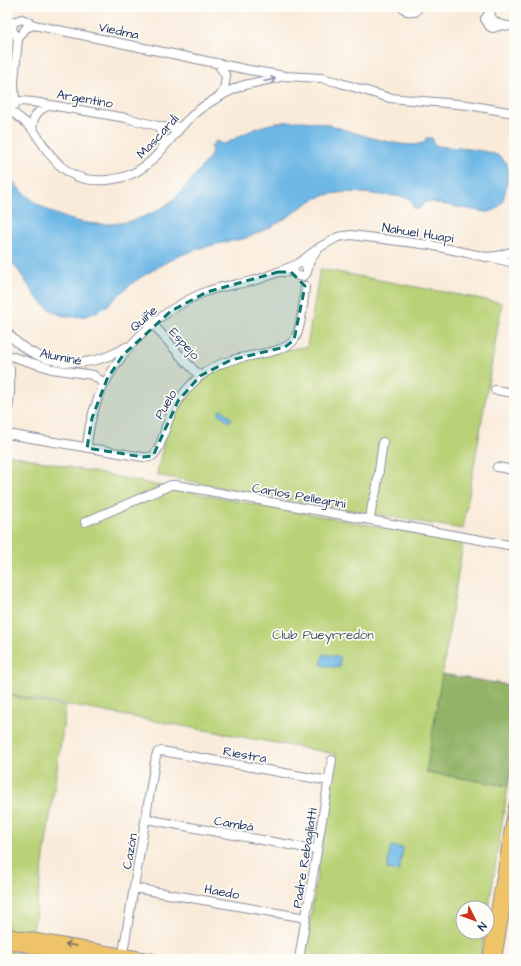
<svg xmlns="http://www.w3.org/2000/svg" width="521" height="966" viewBox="0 0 521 966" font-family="'Architects Daughter',sans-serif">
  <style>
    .green { fill: #bad277; stroke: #6a806a }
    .forest { fill: #93b468; stroke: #577263 }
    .water { fill: #6eb8e6; stroke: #4474a2 }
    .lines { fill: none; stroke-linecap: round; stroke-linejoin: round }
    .minor-casing { stroke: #8a8d9c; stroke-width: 10 }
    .major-casing { stroke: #8a8d9c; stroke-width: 12 }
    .minor { stroke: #fff; stroke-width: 8 }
    .major { stroke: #efc469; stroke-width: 10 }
    .oneway { stroke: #8d97ae }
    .oneway2 { stroke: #7a7263 }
    .marked { fill: #0f766e; fill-opacity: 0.2; stroke: #0f766e; stroke-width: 3; stroke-dasharray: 8 5; stroke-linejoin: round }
    .labels { text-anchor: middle; stroke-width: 3.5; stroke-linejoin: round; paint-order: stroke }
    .street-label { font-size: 13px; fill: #1b2f5e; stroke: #fdfcf7 }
    .park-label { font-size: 13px; fill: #435864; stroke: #fdfcf7 }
  </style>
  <rect width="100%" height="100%" fill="#fdfcf7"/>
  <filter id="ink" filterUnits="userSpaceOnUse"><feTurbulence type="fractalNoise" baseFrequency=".025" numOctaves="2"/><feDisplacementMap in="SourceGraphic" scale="8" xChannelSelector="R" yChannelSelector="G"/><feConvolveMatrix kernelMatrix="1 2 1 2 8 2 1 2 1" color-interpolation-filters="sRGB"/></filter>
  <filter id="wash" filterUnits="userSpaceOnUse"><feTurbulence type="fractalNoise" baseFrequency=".012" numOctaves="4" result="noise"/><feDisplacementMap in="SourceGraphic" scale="16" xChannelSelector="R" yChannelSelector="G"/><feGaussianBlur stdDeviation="0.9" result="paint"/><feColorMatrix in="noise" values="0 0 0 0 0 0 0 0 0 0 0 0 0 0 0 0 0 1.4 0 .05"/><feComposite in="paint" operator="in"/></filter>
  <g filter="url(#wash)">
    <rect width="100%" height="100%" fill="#f9ebda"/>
    <!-- green -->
    <path class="green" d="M320,269L502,303L463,529L283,499L157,475C165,427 179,382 229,363C238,360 248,359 256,356C273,352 290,348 307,347Z
      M7,454L194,493L463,542L427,772L508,786L487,918V908H463V932H485L480,959H304L336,754L7,694Z
      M7,695L66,707L32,938L7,934Z
      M7,950L21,953L20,959H7Z"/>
    <!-- forest -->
    <path class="forest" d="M442,674L514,686C514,693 508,698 507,706C507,715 514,722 514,730C515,749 512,768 508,786L426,772Z"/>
    <!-- water -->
    <path class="water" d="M297,121C306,121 316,122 325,124C346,129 407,153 425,142L426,138H432L434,143L437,146C453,148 486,149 499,156C503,159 507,163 508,168C509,175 505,198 501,204C497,210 491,212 485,212L431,202H425L420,208L417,209L413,207C413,204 412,201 410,199C404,196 387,195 380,195C359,192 340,190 320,197C308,201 299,209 289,216C276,225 261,232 246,238C236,241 224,242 213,245C191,250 169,259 150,272C140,277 131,284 123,291C114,299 106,309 94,313C83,318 70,318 59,314C33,304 26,275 7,257V173C42,226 117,241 169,203C186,190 196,172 210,157L212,152L211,146L216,141L222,144H225C252,129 266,122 297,121Z
      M221,409L232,419L229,422L218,413Z
      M323,654L340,657L339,668L321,665Z
      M391,846L403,848L399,871L387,869Z"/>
  </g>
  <g filter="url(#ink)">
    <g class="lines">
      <!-- minor casing -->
      <g class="minor-casing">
        <path id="minor" d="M402,7L407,11L415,12L419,7
          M491,8C489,17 493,22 502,25
          M490,12L485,19L490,27L493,28L502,25L514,27
          M217,63L226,76L224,90L220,96
          M285,76L321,78L337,82L390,98L468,105L514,113
          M7,100L33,102L126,118L158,126
          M15,105L14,81L18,39L26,28L34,25
          M7,108C15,115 26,121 33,130C45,146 51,161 70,173C81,180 95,181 108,180C158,176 167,131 204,106C215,99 228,91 241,86C255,82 271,80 285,76L249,70L34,25L22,19L14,22C10,29 14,33 18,39
          M32,129C33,116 38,109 51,105
          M162,148L163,137L158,126L167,128L182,126
          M320,247L338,237L351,235L430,245L486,257L497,256L514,251
          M493,258L514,263
          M299,263L320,247C316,252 312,257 309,263C308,267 308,273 305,275C299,279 294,274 293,269L297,264L301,263L305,264L307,270
          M295,265L278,272H291L295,274
          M153,324L184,360L200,376
          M7,332C37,368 88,371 126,347
          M7,355L52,369L93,375L102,382V389
          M495,390L514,393
          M7,419L10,392V369
          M7,434L143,457C148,458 153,457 156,452C161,445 163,435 166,427C172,408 184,390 199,377C209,369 220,363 232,360C248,355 285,353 294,340C301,330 304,299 305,286
          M87,448C91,379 142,318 205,292C220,286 236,285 252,281C261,279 270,275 278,272
          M497,467L514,470
          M370,520L372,505L376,492L383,442
          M85,522L171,485H176L514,546
          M146,819L317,850
          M134,888L306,918
          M123,953L156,756L158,752L162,751L329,781
          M299,959L332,760"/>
      </g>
      <!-- major casing -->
      <g class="major-casing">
        <path id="major" d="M7,934L153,959
          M7,943L94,959
          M488,959L514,806
          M496,959L514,851"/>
      </g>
      <!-- minor -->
      <use href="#minor" class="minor"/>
      <!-- major -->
      <use href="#major" class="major"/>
    </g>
    <!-- one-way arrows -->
    <defs><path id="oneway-shaft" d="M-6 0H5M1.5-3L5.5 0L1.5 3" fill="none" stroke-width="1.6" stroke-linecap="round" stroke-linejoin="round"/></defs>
    <use class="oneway" href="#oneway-shaft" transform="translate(270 80) rotate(-13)"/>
    <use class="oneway2" href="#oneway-shaft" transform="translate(71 945) rotate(-170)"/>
  </g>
  <!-- marked area -->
  <path class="marked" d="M278,272H291L305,286L294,340L285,347L231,360L200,376L178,401L153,456L143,457L87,448L92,418L107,379L123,355L171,311L207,292Z"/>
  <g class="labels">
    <!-- street labels -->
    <g class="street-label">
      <text transform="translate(119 30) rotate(12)" y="5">Viedma</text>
      <text transform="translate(85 98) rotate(10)" y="5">Argentino</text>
      <text transform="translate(157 136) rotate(-47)" y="5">Mascardi</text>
      <text transform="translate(418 232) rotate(9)" y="5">Nahuel Huapi</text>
      <text transform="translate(143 318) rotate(-41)" y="5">Quiñe</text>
      <text transform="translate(185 343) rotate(48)" y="5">Espejo</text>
      <text transform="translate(61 356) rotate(11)" y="5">Aluminé</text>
      <text transform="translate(165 404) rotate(-61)" y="5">Puelo</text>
      <text transform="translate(299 495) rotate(10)" y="5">Carlos Pellegrini</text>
      <text transform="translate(245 754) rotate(10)" y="5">Riestra</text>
      <text transform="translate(234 823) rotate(10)" y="5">Cambá</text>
      <text transform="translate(129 851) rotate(-80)" y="5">Cazón</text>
      <text transform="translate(304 858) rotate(-81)" y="5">Padre Rebagliatti</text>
      <text transform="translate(222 891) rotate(10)" y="5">Haedo</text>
    </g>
    <!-- park labels -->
    <g class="park-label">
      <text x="323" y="639">Club Pueyrredón</text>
    </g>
  </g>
  <!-- margin -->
  <rect width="521" height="966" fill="none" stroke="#fdfcf7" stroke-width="24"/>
  <!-- north arrow -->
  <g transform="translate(475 920) rotate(132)"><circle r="19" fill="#fdfcf7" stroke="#a3aaba"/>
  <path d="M0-3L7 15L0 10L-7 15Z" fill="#c8321e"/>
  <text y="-6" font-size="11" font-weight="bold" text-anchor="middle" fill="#1b2f5e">N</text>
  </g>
</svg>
